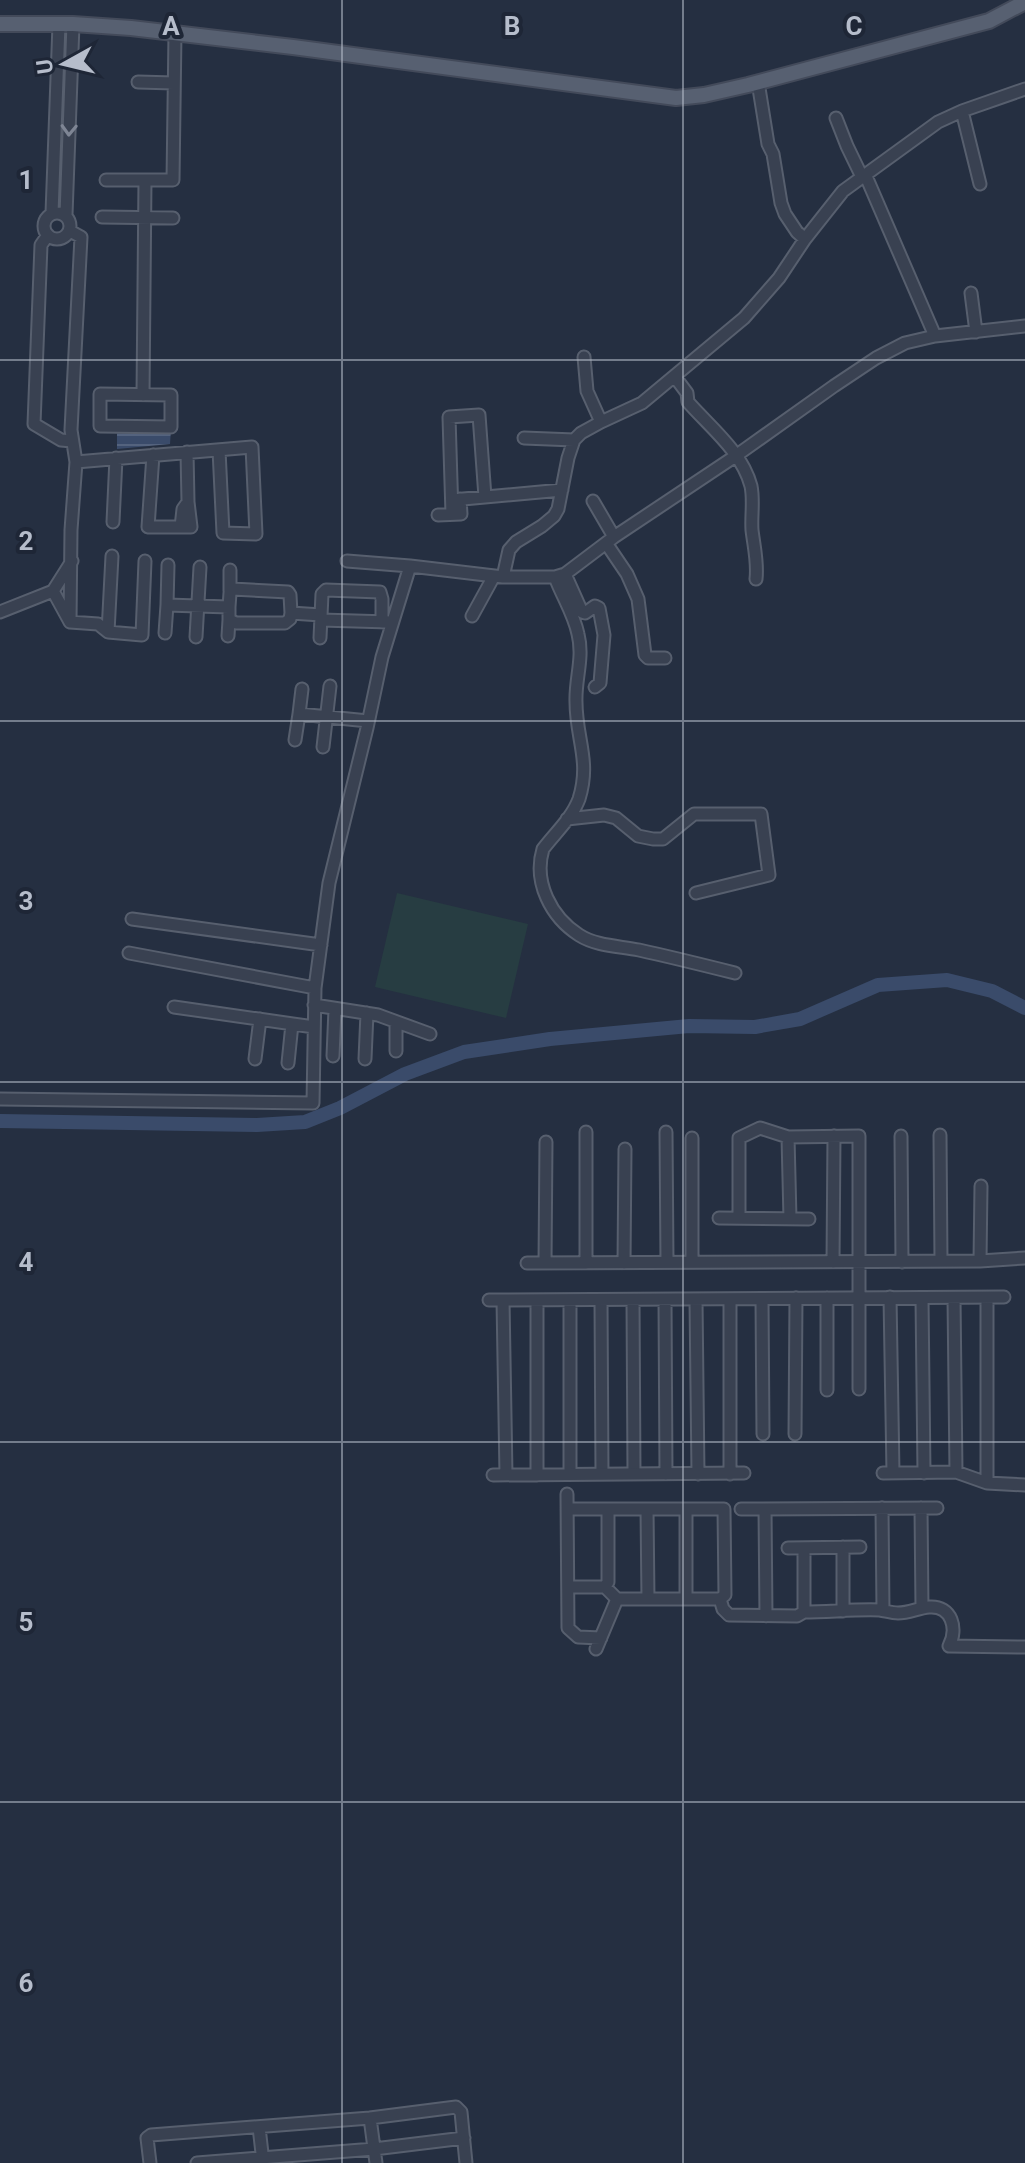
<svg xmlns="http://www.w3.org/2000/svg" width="1025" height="2163" viewBox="0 0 1025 2163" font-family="Roboto,sans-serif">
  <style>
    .pitch { fill: #273d42 }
    .water { fill: url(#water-rules) }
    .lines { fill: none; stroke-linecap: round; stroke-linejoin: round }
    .river { stroke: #3a4b6a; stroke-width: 14 }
    .minor-casing { stroke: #575f6e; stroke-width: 15 }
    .major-casing { stroke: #434a5a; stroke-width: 18 }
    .minor { stroke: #394151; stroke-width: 11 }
    .major { stroke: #576071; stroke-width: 14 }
    .oneway { stroke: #7e8594 }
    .grid { fill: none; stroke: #b6bdcb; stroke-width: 2; stroke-opacity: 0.55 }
    .grid-label { font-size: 26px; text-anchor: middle; font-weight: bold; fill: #b6bdcb; stroke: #1e2636; stroke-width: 8; stroke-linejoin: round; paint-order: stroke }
  </style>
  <defs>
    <pattern id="water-rules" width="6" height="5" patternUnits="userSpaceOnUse" patternTransform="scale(2)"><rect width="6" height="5" fill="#3a4b6a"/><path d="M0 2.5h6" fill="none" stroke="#54637e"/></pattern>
  </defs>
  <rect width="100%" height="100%" fill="#252f41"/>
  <!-- pitch -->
  <path class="pitch" d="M397,893L528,924L506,1018L375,987Z"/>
  <!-- water -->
  <path class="water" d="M117,429H171L170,444L117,449Z"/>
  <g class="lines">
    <!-- river -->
    <path class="river" d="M0,1121L257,1125L305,1122L340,1108L405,1074L464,1052L550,1039L689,1026L755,1027L800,1019L878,985L947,980L992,991L1025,1008"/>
    <!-- minor casing -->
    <g class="minor-casing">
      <path id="minor" d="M138,82L174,83
        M758,82L768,144L773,154L781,203L785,214L797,232L805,239
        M962,111L980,184
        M836,118L847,146L862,177
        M865,174L935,336
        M106,180H173L175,33
        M44 226a13 13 0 1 1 26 0a13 13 0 1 1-26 0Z
        M52,213L59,24
        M66,215L73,24
        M102,217L173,218
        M70,231L81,237L71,430L76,462L71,530L70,622L98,624L108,632L142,635L145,561
        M48,235L41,245L34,424L61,440L72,441
        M971,293L976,332
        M584,357L587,391L601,422
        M675,377L687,393L688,402C711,428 742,452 751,486C754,500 751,516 752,530C754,547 758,562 756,579
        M100,394L171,395V427L100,426Z
        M143,395L145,180
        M524,438L574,440
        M153,455L148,527H191L188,502
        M76,462L252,447L256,534L223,533L219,450
        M452,500L562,490
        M593,501L614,537
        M452,514L449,417L479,415L485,497
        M438,515L461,514L460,499
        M113,522L116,458
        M181,527L183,509L188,502L187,452
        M606,543L627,574L638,599L645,655L648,658H665
        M347,561L410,566
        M230,570V591
        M565,574L582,612L585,613L595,606L599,608L604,635L600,683L595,687
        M503,577H555L565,574L614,537L737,455L834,386L876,358L905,343L935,336L1025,326
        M555,577C562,596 574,614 578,634C584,658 575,679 576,702C576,739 591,761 579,799C572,818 555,833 543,849C533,882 551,917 579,935C596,946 619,946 639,950C671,957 703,965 735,973
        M53,591L70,622
        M167,605L168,565
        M229,607L230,593L232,589L288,592L290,595L291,613
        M0,612L53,591L72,561
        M472,616L494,576
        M321,620L389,622
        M108,632L112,556
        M165,633L167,605L229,607V620L236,623H285L290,619L291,613L321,615
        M228,636L229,620
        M196,637L200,567
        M320,638L322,594L326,590L380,592L382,599V622
        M299,714L302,689
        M295,740L299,714L368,721
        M323,747L330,686
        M567,819L604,815L616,818L638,836L653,839H663L694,814H761L769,875L696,893
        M132,919L321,945
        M129,953L315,988
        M314,1005L378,1015L430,1034
        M174,1007L314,1027
        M396,1051V1022
        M333,1056L335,1009
        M255,1059L260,1019
        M365,1059L367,1013
        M288,1063L292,1024
        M0,1099L313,1103L315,988L329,883L367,728L382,657L410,566L503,577L509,550L516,542L542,526L554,516L558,509L568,458L574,440L581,433L601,422L642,403L744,318L779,278L805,239L843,191L938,122L962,111L1025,89
        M666,1132L667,1262
        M940,1135L941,1261
        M901,1136L902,1262
        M788,1137L790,1219
        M692,1138V1262
        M719,1218L809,1219
        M739,1218V1138L760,1128L788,1137L859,1136V1389
        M980,1261L981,1186
        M833,1262L834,1136
        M527,1263L980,1261L1025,1258
        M545,1263L546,1142
        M586,1263V1132
        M624,1263L625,1149
        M890,1297L893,1473
        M922,1298L924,1473
        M954,1298L956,1472
        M987,1298V1483
        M762,1299L763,1434
        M489,1300L1004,1297
        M503,1300L506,1475
        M570,1300V1474
        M601,1300L602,1474
        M633,1300L634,1474
        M665,1300L666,1474
        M696,1300L698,1474
        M827,1390V1298
        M795,1434L796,1298
        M883,1473L956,1472L987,1483L1025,1485
        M730,1474V1299
        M493,1475L744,1473
        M537,1475V1300
        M567,1494L568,1628L578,1637L601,1638
        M882,1508L883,1610
        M921,1508L922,1608
        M567,1509H724L725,1595L720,1599L723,1609L729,1615L797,1616L804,1612C829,1612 855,1609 880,1610C886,1611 892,1613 898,1613C909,1613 918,1608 929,1607C952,1605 958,1629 949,1646L1025,1647
        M647,1509L648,1599
        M686,1509V1599
        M741,1509L937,1508
        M765,1509L766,1616
        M843,1547V1611
        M788,1548L860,1547
        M804,1548V1612
        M568,1587H605L617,1599H720
        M605,1587L608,1582V1509
        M596,1649L617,1599
        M370,2118L376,2163
        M259,2127L263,2162
        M150,2163L147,2138L151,2135L370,2118L456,2107L461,2112L466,2163
        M197,2163L374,2149L464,2138"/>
    </g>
    <!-- major casing -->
    <g class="major-casing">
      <path id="major" d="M0,24H73L131,28L293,47L676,98L704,95L748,85L989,21L1025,2"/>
    </g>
    <!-- minor -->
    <use href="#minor" class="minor"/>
    <!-- major -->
    <use href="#major" class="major"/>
  </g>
  <!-- one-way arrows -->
  <defs><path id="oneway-chevron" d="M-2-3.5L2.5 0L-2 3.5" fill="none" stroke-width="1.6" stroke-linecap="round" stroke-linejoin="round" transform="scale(2)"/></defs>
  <use class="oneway" href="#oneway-chevron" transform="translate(69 130) rotate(92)"/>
  <!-- grid -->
  <path class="grid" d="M342,0V2163M683,0V2163M0,360H1025M0,721H1025M0,1082H1025M0,1442H1025M0,1802H1025"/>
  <g class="grid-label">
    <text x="171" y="35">A</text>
    <text x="512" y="35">B</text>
    <text x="854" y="35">C</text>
    <text x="26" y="189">1</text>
    <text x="26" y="550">2</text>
    <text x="26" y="910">3</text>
    <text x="26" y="1271">4</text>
    <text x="26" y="1631">5</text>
    <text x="26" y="1992">6</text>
  </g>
  <!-- north arrow -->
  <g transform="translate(64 64) rotate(262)" stroke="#1e2636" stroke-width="6" paint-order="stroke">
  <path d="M0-6L14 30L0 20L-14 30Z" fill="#b6bdcb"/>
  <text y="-12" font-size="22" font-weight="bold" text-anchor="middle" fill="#b6bdcb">U</text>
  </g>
</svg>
